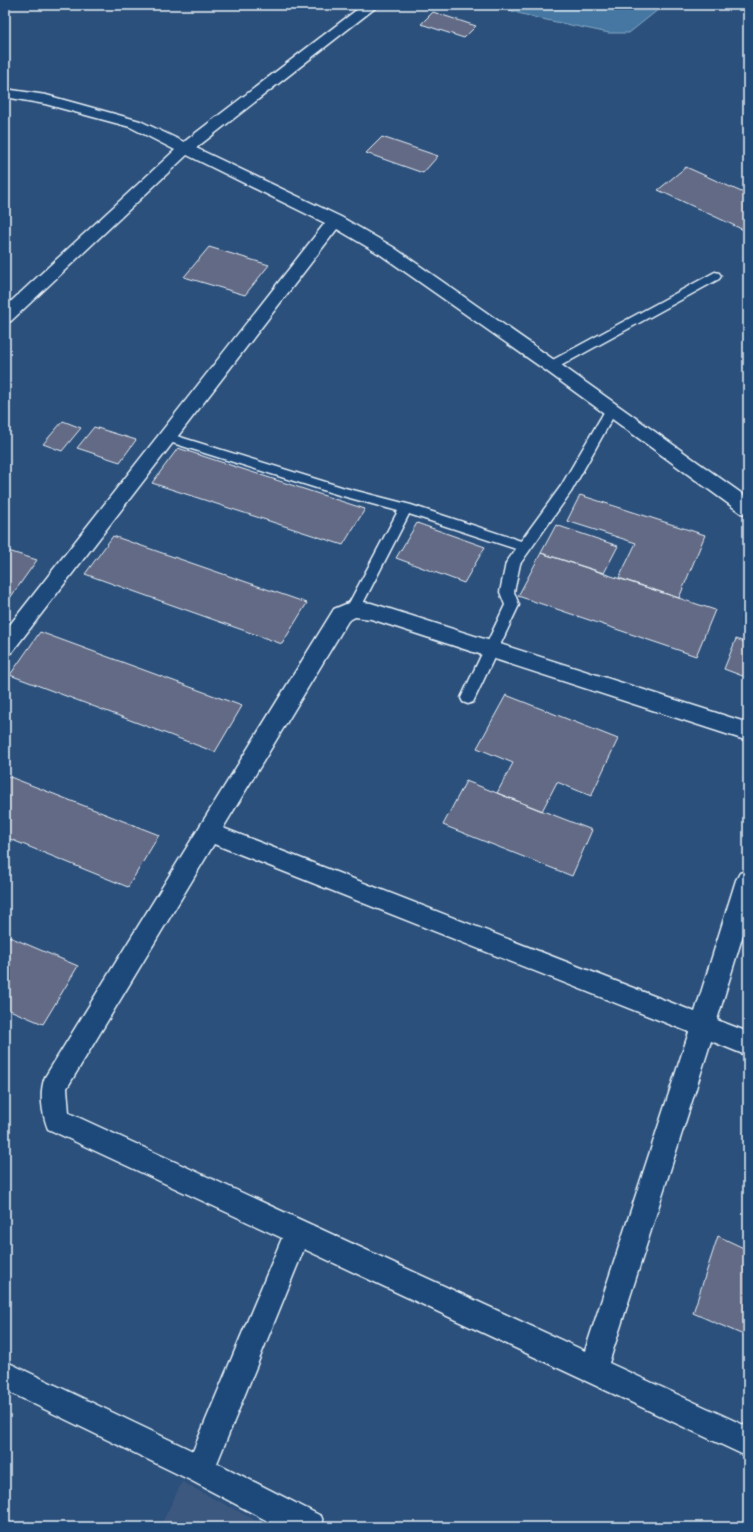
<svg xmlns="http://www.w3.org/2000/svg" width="753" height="1532" viewBox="0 0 753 1532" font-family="Mynerve,sans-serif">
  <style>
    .built { fill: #3c587f }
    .water { fill: #4577a2; stroke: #86a8c4 }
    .building { fill: #626a85; stroke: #e8f1f8 }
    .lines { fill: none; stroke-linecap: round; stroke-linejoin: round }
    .lane-casing { stroke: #e8f1f8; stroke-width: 3 }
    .street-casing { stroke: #e8f1f8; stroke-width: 3 }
    .lane { fill: #1f4a7a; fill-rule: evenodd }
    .street { fill: #1f4a7a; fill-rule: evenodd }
  </style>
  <rect width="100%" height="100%" fill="#2c507c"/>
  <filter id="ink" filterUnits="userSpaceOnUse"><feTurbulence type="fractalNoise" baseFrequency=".025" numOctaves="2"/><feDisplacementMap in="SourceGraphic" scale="8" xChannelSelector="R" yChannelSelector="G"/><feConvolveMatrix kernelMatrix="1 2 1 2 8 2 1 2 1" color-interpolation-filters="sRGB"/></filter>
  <g filter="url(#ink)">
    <!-- built -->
    <path class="built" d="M182,1482L268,1527H160Z"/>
    <!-- water -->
    <path class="water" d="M488,5H664L629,33H609L537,18Z"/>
    <!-- building -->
    <path class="building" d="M433,12L476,26L464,38L421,24Z
      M382,137L438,156L423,173L366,153Z
      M686,167L748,195V232L658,190Z
      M209,247L269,265L245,295L184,277Z
      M63,421L81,428L62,451L43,444Z
      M94,427L136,440L120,462L77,448Z
      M178,448L365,509L343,545L152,483Z
      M580,495L705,535L679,598L619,578L636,543L567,521Z
      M417,523L485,547L464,583L396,558Z
      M556,525L618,546L604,573L541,553Z
      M113,536L307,603L282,644L85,574Z
      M5,550L37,560L5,605Z
      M541,553L715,610L696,656L518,596Z
      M40,632L242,706L215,752L10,675Z
      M736,639L748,643V678L724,669Z
      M506,695L618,739L591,796L557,782L542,811L497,793L513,763L477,748Z
      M5,775L159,835L128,887L5,837Z
      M466,781L592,830L572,876L443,825Z
      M5,935L78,966L43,1024L5,1008Z
      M718,1236L748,1250V1337L693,1313Z"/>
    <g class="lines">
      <!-- lane casing -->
      <g class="lane-casing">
        <path id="lane" d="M715,272L719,273L721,276L719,279L555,369H547L545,366L547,363Z
          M611,406L615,407L617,410L571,492L520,564L514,592L519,605L475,698L473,702L468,704L463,702L461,698L505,605L500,592L506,563L516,549L409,514L358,613L353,614L348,613L346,609L398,511L339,495L163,440L161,437L163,434L167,433L345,488L411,505L521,541L561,486L607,407Z"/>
      </g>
      <!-- street casing -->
      <g class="street-casing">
        <path id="street" d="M363,5H379L196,148L341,217L393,247L557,362L748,498V515L741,513L545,370L381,255L337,229L12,652L5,654V631L325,223L187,155L11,321L5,323V307L175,150L130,127L45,104L5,97V89L46,95L140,121L184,142Z
          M353,601L371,603L748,723V741L371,619L355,617L348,621L223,828L695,1012L736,880L740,873L748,870V918L717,1020L748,1032V1056L711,1041L609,1363L748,1427V1457L304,1249L217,1463L321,1516L325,1527H279L190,1480L5,1390V1361L193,1451L282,1238L48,1129C42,1114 39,1092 45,1077L334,609ZM214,844L689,1032L585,1351L69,1113L67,1088Z"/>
      </g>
      <!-- lane -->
      <use href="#lane" class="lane"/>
      <!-- street -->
      <use href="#street" class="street"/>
    </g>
  </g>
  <!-- margin -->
  <rect width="753" height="1532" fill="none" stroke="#1f4a7a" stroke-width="20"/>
  <rect x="10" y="10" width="733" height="1512" fill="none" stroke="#e8f1f8" stroke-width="1.5" filter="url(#ink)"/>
</svg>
